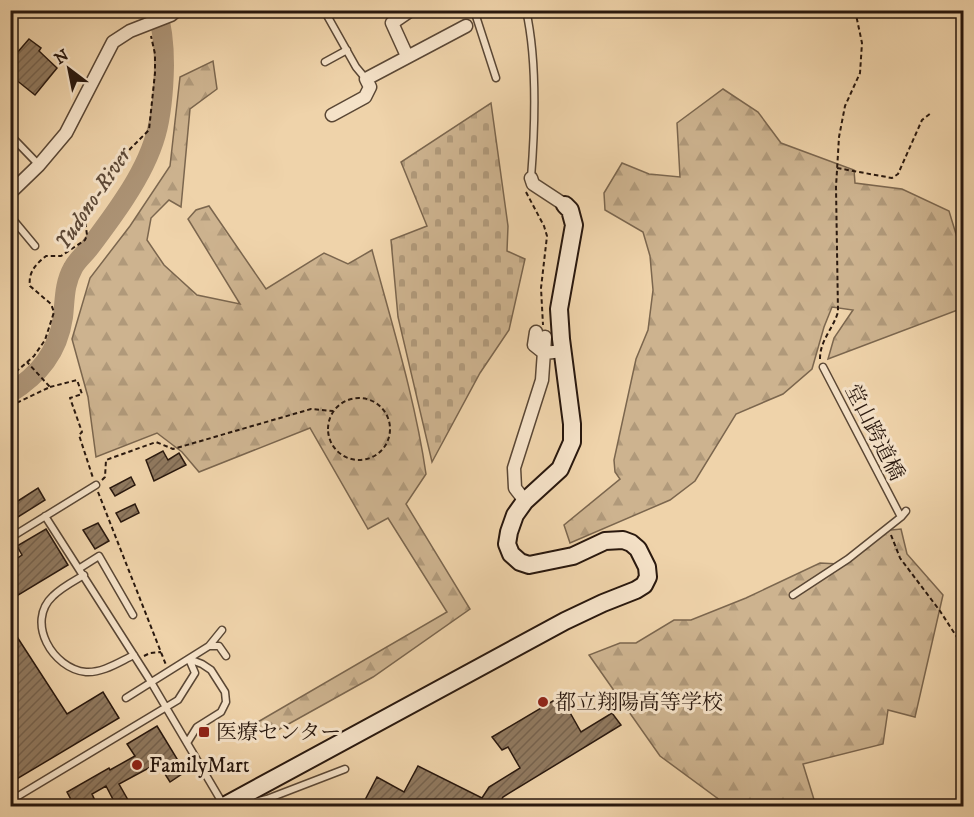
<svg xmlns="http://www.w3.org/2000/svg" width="974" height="817" viewBox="0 0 974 817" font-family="'IM FELL DW Pica','Noto Serif JP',serif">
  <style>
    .forest { fill: url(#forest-firs); stroke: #7b664e; stroke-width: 1.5 }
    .cemetery { fill: url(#cemetery-stones); stroke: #7b664e; stroke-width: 1.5 }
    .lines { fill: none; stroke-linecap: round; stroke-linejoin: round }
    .river { stroke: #ac9375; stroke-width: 20 }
    .building { fill: url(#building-hatch); stroke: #29180e; stroke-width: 1.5 }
    .lane-casing { stroke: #5a4735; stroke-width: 9 }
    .street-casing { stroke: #5a4735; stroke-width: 15 }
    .secondary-casing { stroke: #29180e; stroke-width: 20 }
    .path { stroke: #29180e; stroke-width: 2; stroke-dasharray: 4.5 3; stroke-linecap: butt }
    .lane { stroke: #f5e2c8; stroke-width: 6 }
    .street { stroke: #f5e2c8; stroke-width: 12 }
    .secondary { stroke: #f5e2c8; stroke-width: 16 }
    .poi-dot { fill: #8f2418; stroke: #f5e2c8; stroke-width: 2 }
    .labels { text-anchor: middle; stroke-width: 6; stroke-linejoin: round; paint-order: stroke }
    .street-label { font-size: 21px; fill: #29180e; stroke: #f5e2c8 }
    .poi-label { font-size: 21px; fill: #29180e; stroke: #f5e2c8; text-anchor: start }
    .water-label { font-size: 22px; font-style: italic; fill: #5d4937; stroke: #f5e2c8 }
  </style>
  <defs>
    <pattern id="forest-firs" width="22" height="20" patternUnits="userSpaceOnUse" patternTransform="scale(1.5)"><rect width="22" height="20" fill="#cdb38f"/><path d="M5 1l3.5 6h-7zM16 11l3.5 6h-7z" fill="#b0997a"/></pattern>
    <pattern id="cemetery-stones" width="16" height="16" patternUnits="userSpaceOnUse" patternTransform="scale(1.5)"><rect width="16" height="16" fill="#cdb38f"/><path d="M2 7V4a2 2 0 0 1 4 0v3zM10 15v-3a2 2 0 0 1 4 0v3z" fill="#b0997a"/></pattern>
    <pattern id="building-hatch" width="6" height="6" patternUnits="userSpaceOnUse" patternTransform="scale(1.5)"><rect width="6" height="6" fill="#90795f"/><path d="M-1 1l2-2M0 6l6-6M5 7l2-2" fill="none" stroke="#76624d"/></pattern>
  </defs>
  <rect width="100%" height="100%" fill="#efd3aa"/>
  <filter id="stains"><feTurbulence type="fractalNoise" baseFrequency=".00333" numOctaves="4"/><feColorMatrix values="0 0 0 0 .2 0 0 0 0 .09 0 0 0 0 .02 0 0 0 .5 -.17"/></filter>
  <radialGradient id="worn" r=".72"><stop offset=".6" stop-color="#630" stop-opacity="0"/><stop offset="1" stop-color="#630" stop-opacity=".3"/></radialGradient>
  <!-- forest -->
  <path class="forest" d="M213,61L217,89L190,109L181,207L169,200L151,218L147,240L164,265L197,295L240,304L188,219L196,210L209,206L266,289L324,253L348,264L372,250C392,325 415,398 426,474L406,504L470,609L373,677L267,736L256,723L447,612L388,518L368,529L310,428L199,472L182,452L157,433L96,457L88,397L72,339L90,278L130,226L170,166L180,77Z
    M723,89L758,112L781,143L854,170L855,183L902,189L949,211L963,257V308L828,359L834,338L853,310L832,307L824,327L812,369L783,394L736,414L695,481L670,500L570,543L564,525L620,479L615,472L614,460L636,359L648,330L653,290L650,256L643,232L605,210L604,193L622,163L649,174L680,177L677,123Z
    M901,529L907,554L943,595L915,717L888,710L883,744L803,764L816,806H728L660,756L589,655L620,643H636L674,620H691L746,598L820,563L839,564L881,531Z"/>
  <!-- cemetery -->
  <path class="cemetery" d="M491,103L508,226L507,251L525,259L509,330L480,373L432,462L398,317L391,240L427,226L401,162Z"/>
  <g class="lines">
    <!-- river -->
    <path class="river" d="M10,393C39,375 58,352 63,317C65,300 64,284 73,268C77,260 85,254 90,247C102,231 114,215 125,198C156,151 163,121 164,65C164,45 163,29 157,10"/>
  </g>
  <!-- building -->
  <path class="building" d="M29,39L41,48L39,51L57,68L35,95L10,75V61Z
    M163,451L168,460L179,453L186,465L154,481L146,460Z
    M131,477L135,485L115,496L110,488Z
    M38,488L45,500L18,517L10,506Z
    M135,504L139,513L121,522L116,513Z
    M98,523L109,541L95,549L83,530Z
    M46,529L68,565L10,600V563L22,555L17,546Z
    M10,626L67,714L103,692L119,718L10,783Z
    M568,692L573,702L568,709L581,732L612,713L621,725L503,797L498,806L500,807H377L365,800L377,777L404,792L418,766L482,798L489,787L520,768L508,747L502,750L492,737Z
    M157,726L185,772L170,782L158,763L119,784L132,807H117L106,786L92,794L98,807H75L67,792L109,768L110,770L135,756L127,744Z"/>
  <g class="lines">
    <!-- lane casing -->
    <g class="lane-casing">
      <path id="lane" d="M324,10L356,67L366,79
        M474,10L496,78
        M526,10C537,59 535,128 531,178
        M325,62L347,50
        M10,135L39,165
        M10,216L35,246
        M823,367L901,517
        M45,516L151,682L223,804
        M10,538L96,485
        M80,568L99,556L133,615
        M84,575C74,581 62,587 53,596C25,622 53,669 86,672C103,673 119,662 134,655
        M793,595L848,559L901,517L906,511
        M209,646H219L226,656
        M126,698L209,646L222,630
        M187,743L197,727L221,712L226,702L225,692L211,670L202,664L189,659
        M10,801L178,700L195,673L189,659
        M244,801L255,802L267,799L345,769"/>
    </g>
    <!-- street casing -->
    <g class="street-casing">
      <path id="street" d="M407,56L392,23L411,10
        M332,115L365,97L370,87L366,79L466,26
        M531,178L533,184L565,205
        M10,193L39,165L66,133L113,42L130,31L171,15L177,10
        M536,332L534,345L544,353L563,351
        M525,501L515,488L514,468L542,380L545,337"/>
    </g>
    <!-- secondary casing -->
    <g class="secondary-casing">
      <path id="secondary" d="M224,806L565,621L603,603L636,590L644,585L648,577L647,567L638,549L631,543L623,540L605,541L573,556L529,565L520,562L511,554L507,544L509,532L515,515L525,501L560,469L572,442V424L561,339L559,309L574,225L570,210L565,205"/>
    </g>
    <!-- path -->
    <path class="path" d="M837,168L892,178L898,174L922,120L931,113
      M526,192L544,226L547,236L541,288L543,325
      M820,359C820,340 833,329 838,312L836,187L839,137L845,106L860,73L862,43L855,10
      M10,377L34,356L45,340L54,312L51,304L30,286C28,272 36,264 46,256H61L85,240L87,235L85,220L87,215L130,149L149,130L155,73V54L151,36
      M50,387L77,380L82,394L70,398L82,432L79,435L93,478
      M328 429a31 31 0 1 1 62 0a31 31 0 1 1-62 0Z
      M10,406L50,387L27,362
      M102,480L105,477L106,460L156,442L173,449L311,409L333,411
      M98,492L166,665
      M891,535L900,558L940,611L964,648
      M144,656L150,653L161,652"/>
    <!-- lane -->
    <use href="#lane" class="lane"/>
    <!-- street -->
    <use href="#street" class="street"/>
    <!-- secondary -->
    <use href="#secondary" class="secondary"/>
  </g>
  <!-- markers -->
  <g class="poi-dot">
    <circle cx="543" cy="702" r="6"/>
    <rect x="198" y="726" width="12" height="12" rx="3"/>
    <circle cx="137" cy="765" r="6"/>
  </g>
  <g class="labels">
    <!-- street labels -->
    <g class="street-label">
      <text transform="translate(875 432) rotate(63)" y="7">堂山跨道橋</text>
    </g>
    <!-- poi labels -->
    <g class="poi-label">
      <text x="555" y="709">都立翔陽高等学校</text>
      <text x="216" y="739">医療センター</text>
      <text x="149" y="772">FamilyMart</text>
    </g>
    <!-- water labels -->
    <g class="water-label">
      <text transform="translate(92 198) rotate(-56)" y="8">Yudono-River</text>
    </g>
  </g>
  <!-- margin -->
  <rect width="974" height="817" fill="none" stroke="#efd3aa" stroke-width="36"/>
  <rect x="12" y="12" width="950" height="793" fill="none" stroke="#29180e" stroke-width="3"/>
  <rect x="18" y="18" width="938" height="781" fill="none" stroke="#29180e" stroke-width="1.5"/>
  <!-- north arrow -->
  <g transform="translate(69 69) rotate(328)" stroke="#f5e2c8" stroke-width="4.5" paint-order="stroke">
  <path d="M0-4.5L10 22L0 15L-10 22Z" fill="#29180e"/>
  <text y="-9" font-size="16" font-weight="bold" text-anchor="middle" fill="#29180e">N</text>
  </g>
  <rect width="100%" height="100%" filter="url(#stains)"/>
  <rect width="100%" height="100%" fill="url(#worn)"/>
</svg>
